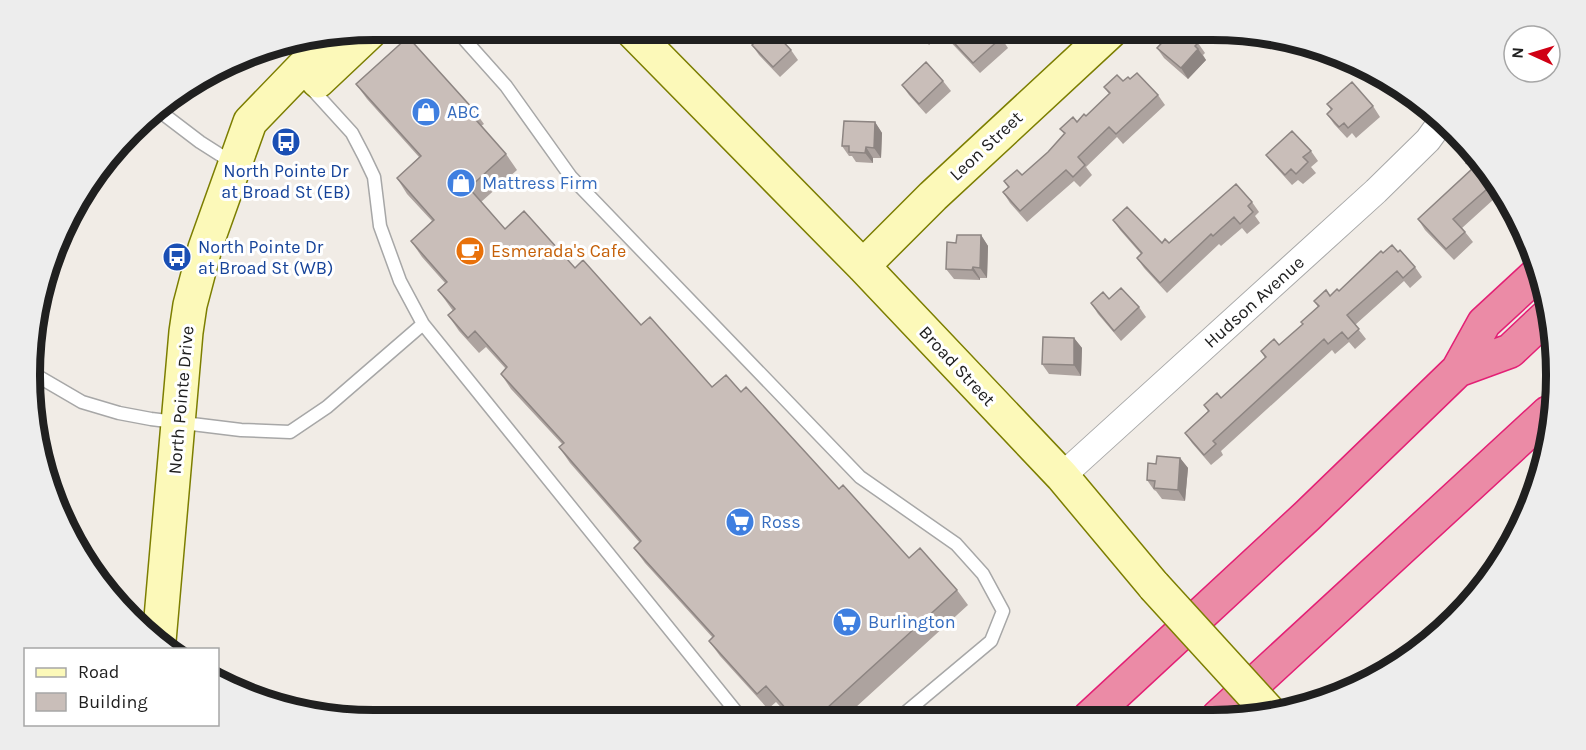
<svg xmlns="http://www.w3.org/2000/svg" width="1586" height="750" viewBox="0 0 1586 750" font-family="Karla,sans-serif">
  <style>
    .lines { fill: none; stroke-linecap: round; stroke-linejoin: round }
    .lane-casing { stroke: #a7a7a7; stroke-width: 15 }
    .street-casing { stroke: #a7a7a7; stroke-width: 28 }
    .secondary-casing { stroke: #7c7e00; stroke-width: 36 }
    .highway-casing { stroke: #e32075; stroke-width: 36 }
    .lane { stroke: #fff; stroke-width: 12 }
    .street { stroke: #fff; stroke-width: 26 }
    .secondary { stroke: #fcf9b9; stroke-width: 33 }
    .highway { stroke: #eb8ba6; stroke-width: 33 }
    .secondary-bridge-casing { stroke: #7c7e00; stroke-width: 36; stroke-linecap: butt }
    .secondary-bridge { stroke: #fcf9b9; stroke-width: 33 }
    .wall { fill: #ada39f }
    .shaded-wall { fill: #8d8582 }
    .building { fill: #c9beb9; stroke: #8d8582; stroke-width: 1.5 }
    .labels { text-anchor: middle; stroke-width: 6; stroke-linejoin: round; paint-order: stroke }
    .shop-label { font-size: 18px; fill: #366cbe; stroke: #fff; text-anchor: start }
    .street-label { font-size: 18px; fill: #202020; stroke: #fff }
    .transit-label { font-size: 18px; fill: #164399; stroke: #fff }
    .food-label { font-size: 18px; fill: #c56008; stroke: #fff; text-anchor: start }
    .rim { fill: none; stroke: #202020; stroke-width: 8 }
  </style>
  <rect width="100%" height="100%" fill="#f1ece6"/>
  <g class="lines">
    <!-- lane casing -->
    <g class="lane-casing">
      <path id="lane" d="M456,30L506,86L571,177L860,477L956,544L983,574L1003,611L991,641L899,718
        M311,88L352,133L364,156L374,177L380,226L400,281L423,324L742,719
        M158,110L200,142L233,163
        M34,374L82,402L119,413L151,419L241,430L290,432L327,407L423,324"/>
    </g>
    <!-- street casing -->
    <g class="street-casing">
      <path id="street" d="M1062,476L1376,191L1428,140L1441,122"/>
    </g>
    <!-- secondary casing -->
    <g class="secondary-casing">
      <path id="secondary" d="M631,30L863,266L1062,476L1154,586
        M318,81L371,31
        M863,266L933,196L1112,30
        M159,641L186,332L190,305L205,248L250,122L332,37"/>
    </g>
    <!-- highway casing -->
    <g class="highway-casing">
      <path id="highway" d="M1458,370L1510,351L1545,318
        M1218,717L1548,413
        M1089,718L1307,516L1458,370L1484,323L1536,275"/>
    </g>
    <!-- lane -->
    <use href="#lane" class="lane"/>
    <!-- street -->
    <use href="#street" class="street"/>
    <!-- secondary -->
    <use href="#secondary" class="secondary"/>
    <!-- highway -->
    <use href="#highway" class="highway"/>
    <!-- secondary-bridge casing -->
    <g class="secondary-bridge-casing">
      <path id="secondary-bridge" d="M1154,586L1270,713"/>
    </g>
    <!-- secondary-bridge -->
    <use href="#secondary-bridge" class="secondary-bridge"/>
  </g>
  <!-- wall -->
  <path class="wall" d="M916,30H1005L1010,37L1004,42L1008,48L980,73L942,33L929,45Z
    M1198,43L1205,53L1203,55L1206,60L1188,79L1164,58L1157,48Z
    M752,45L791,50L798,60L780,77L759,55Z
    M1130,79L1158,95L1165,105L1123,144L1117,137L1086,167L1092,175L1080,187L1074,181L1027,222L1010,203L1003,192L1008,187L1004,181L1022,175L1048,152L1064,134L1060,129L1077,122L1086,116L1109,94L1104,87Z
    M943,81L951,91L926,114L909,95L902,85Z
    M356,84L473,109L484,124L481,126L506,154L517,170L481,202L505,229L575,268L712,387L741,392L909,558L957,590L968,605L844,718L792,719L776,702L768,709L720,656L709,641L713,638L645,563L634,548L640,543L570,463L559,447L562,444L511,389L501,374L506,369L486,347L479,353L459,331L448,315L453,311L438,290L445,283L422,257L411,241L432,221L407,194L397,178L419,157L367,99Z
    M1327,104L1373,106L1380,117L1356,138L1352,133L1347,138L1334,124L1327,114L1331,110Z
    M875,122L882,133L881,158H873V163L856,162L852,156H849L842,146Z
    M1311,151L1318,161L1311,167L1316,173L1303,184L1298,180L1292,185L1274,165L1266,155Z
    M1471,156L1494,199L1462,228L1473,242L1454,260L1425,230L1418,219L1471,170L1466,163Z
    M1252,202L1259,212L1255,216L1260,223L1247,234L1242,228L1221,246L1219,244L1167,293L1144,268L1137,258L1141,254L1120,230L1113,220L1162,243H1169Z
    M981,235L988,246L987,278H980V280L954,279L946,269L956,243Z
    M1398,252L1415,267L1422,277L1410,288L1404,281L1355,325L1366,339L1355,349L1349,342L1335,354L1332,350L1221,451L1223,455L1211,465L1192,443L1185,433L1208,411L1204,405L1221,398L1265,358L1261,351L1279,345L1303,324L1318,307L1314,301L1330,296L1339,291L1383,253Z
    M1109,299L1139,307L1146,317L1121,341L1098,314L1091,303Z
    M1074,338L1082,348L1081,376L1049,374L1042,364Z
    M1180,458L1188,468L1185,501L1162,499L1156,491L1154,490L1147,480L1156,464Z"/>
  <!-- shaded-wall -->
  <path class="shaded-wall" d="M1198,49L1206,60L1188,79L1181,68Z
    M875,122L882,133L881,158L874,148Z
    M866,147L873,158V163L865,153Z
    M1491,184L1498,195L1494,199L1487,189Z
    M981,235L988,246L987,278L980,268Z
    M973,267L980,278V280L972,270Z
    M1074,338L1082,348L1081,376L1074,365Z
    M1180,458L1188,468L1185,501L1178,490Z"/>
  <!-- building -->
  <path class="building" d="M768,30H772L791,50L773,67L752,45Z
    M918,30H928L922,35Z
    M942,30H999L996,33L1001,38L973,63Z
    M1174,30H1184L1198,43L1195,46L1198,49L1181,68L1157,48Z
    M408,37L473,109L469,112L506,154L469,188L505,229L524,211L575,268L583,260L641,325L650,317L712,387L726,375L741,392L746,387L839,489L843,485L909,558L920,548L957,590L816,718L795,719L766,686L757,694L709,641L714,636L634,548L641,541L559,447L564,443L501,374L507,367L475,331L468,338L448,315L455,309L438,290L447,282L411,241L434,220L397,178L421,156L356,84Z
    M926,62L943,81L919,104L902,85Z
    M1137,73L1158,95L1116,134L1109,127L1078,157L1085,165L1073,177L1066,170L1020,211L1003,192L1009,187L1004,181L1017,170L1022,175L1048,152L1065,133L1060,129L1073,117L1077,122L1084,114L1086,116L1110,93L1104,87L1117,75L1123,81L1128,77L1130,79Z
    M1352,82L1373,106L1348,128L1344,123L1339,127L1327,114L1332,109L1327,104Z
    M844,121L875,122L874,148L866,147L865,153L849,152V146H842Z
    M1292,131L1311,151L1303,157L1308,162L1296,174L1291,169L1285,175L1266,155Z
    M1471,156L1491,184L1487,189L1453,219L1465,232L1446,249L1418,219L1473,168L1466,163Z
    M1236,184L1252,202L1248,206L1253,212L1240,224L1234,217L1213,236L1211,234L1160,283L1137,258L1142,253L1113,220L1127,207L1162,243L1165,239L1169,243Z
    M957,235H981L980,268L973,267L972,270L946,269L947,242L956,243Z
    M1392,245L1398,252L1400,250L1415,267L1403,278L1397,271L1347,315L1359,329L1348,339L1342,332L1328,344L1324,339L1213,441L1216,444L1204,455L1185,433L1209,411L1204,405L1217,393L1221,398L1266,357L1261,351L1274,339L1279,345L1303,324L1301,322L1319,306L1314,301L1326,290L1330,296L1337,289L1339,291L1381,251L1383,253Z
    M1121,288L1139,307L1114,331L1091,303L1103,292L1109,299Z
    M1043,337L1074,338V365L1042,364Z
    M1157,456L1180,458L1178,490L1154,488L1155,481L1147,480L1148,463L1156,464Z"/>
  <!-- icons -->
  <defs>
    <g id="shop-disc" transform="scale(1.5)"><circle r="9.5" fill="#3f7fe0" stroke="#fff"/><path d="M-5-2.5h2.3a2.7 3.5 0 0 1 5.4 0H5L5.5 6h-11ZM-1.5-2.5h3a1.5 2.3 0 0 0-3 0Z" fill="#fff"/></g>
    <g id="bus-disc" transform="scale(1.5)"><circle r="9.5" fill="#1a4fb4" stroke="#fff"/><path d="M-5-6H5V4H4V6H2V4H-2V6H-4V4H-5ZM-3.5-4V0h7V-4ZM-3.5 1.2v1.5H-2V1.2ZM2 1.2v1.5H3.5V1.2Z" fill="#fff"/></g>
    <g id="cafe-disc" transform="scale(1.5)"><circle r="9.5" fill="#e8710a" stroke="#fff"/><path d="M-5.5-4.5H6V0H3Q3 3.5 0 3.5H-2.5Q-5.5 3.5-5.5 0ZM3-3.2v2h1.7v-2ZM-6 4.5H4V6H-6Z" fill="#fff"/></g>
    <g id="supermarket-disc" transform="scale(1.5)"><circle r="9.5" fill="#3f7fe0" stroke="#fff"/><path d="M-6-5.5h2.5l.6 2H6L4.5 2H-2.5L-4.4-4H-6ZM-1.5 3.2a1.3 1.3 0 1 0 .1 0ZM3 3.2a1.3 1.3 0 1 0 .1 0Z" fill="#fff"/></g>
  </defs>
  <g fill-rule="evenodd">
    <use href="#shop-disc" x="426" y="112"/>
    <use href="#bus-disc" x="286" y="142"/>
    <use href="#shop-disc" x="461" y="183"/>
    <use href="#cafe-disc" x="470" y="251"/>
    <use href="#bus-disc" x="177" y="257"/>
    <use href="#supermarket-disc" x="740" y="522"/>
    <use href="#supermarket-disc" x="847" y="622"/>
  </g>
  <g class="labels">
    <!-- shop labels -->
    <g class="shop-label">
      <text x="447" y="118">ABC</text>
      <text x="482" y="189">Mattress Firm</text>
      <text x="761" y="528">Ross</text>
      <text x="868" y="628">Burlington</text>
    </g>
    <!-- street labels -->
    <g class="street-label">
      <text transform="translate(986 146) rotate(-43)" y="6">Leon Street</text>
      <text transform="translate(1254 302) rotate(-42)" y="6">Hudson Avenue</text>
      <text transform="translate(957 366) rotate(47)" y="6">Broad Street</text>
      <text transform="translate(181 400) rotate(-85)" y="6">North Pointe Drive</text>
    </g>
    <!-- transit labels -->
    <g class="transit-label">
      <text x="286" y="177">North Pointe Dr<tspan x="286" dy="21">at Broad St (EB)</tspan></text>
      <text x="198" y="253" text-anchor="start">North Pointe Dr<tspan x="198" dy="21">at Broad St (WB)</tspan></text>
    </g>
    <!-- food labels -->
    <g class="food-label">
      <text x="491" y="257">Esmerada's Cafe</text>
    </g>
  </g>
  <!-- crop -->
  <path d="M0 0H1586V750H0ZM374 40H1212A334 334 0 0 1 1546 374V376A334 334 0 0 1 1212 710H374A334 334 0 0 1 40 376V374A334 334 0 0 1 374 40Z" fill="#ededed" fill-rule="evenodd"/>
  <path class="rim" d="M374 40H1212A334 334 0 0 1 1546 374V376A334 334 0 0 1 1212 710H374A334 334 0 0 1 40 376V374A334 334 0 0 1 374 40Z"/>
  <!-- legend -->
  <rect x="24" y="648" width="195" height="78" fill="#ffffff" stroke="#a6a6a6" stroke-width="1.5"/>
  <rect x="36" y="668" width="30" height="9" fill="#fcf9b9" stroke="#a6a6a6" stroke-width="1.5"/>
  <text x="78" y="678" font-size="18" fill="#202020">Road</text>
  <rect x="36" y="693" width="30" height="18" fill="#c9beb9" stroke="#a6a6a6" stroke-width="1.5"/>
  <text x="78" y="708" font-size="18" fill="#202020">Building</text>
  <!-- north arrow -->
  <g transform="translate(1532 54) rotate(274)"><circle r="28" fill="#ffffff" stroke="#a6a6a6" stroke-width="1.5"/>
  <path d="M0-4.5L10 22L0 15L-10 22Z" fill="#d00014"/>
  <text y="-9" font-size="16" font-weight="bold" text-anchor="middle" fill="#202020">N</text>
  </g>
</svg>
